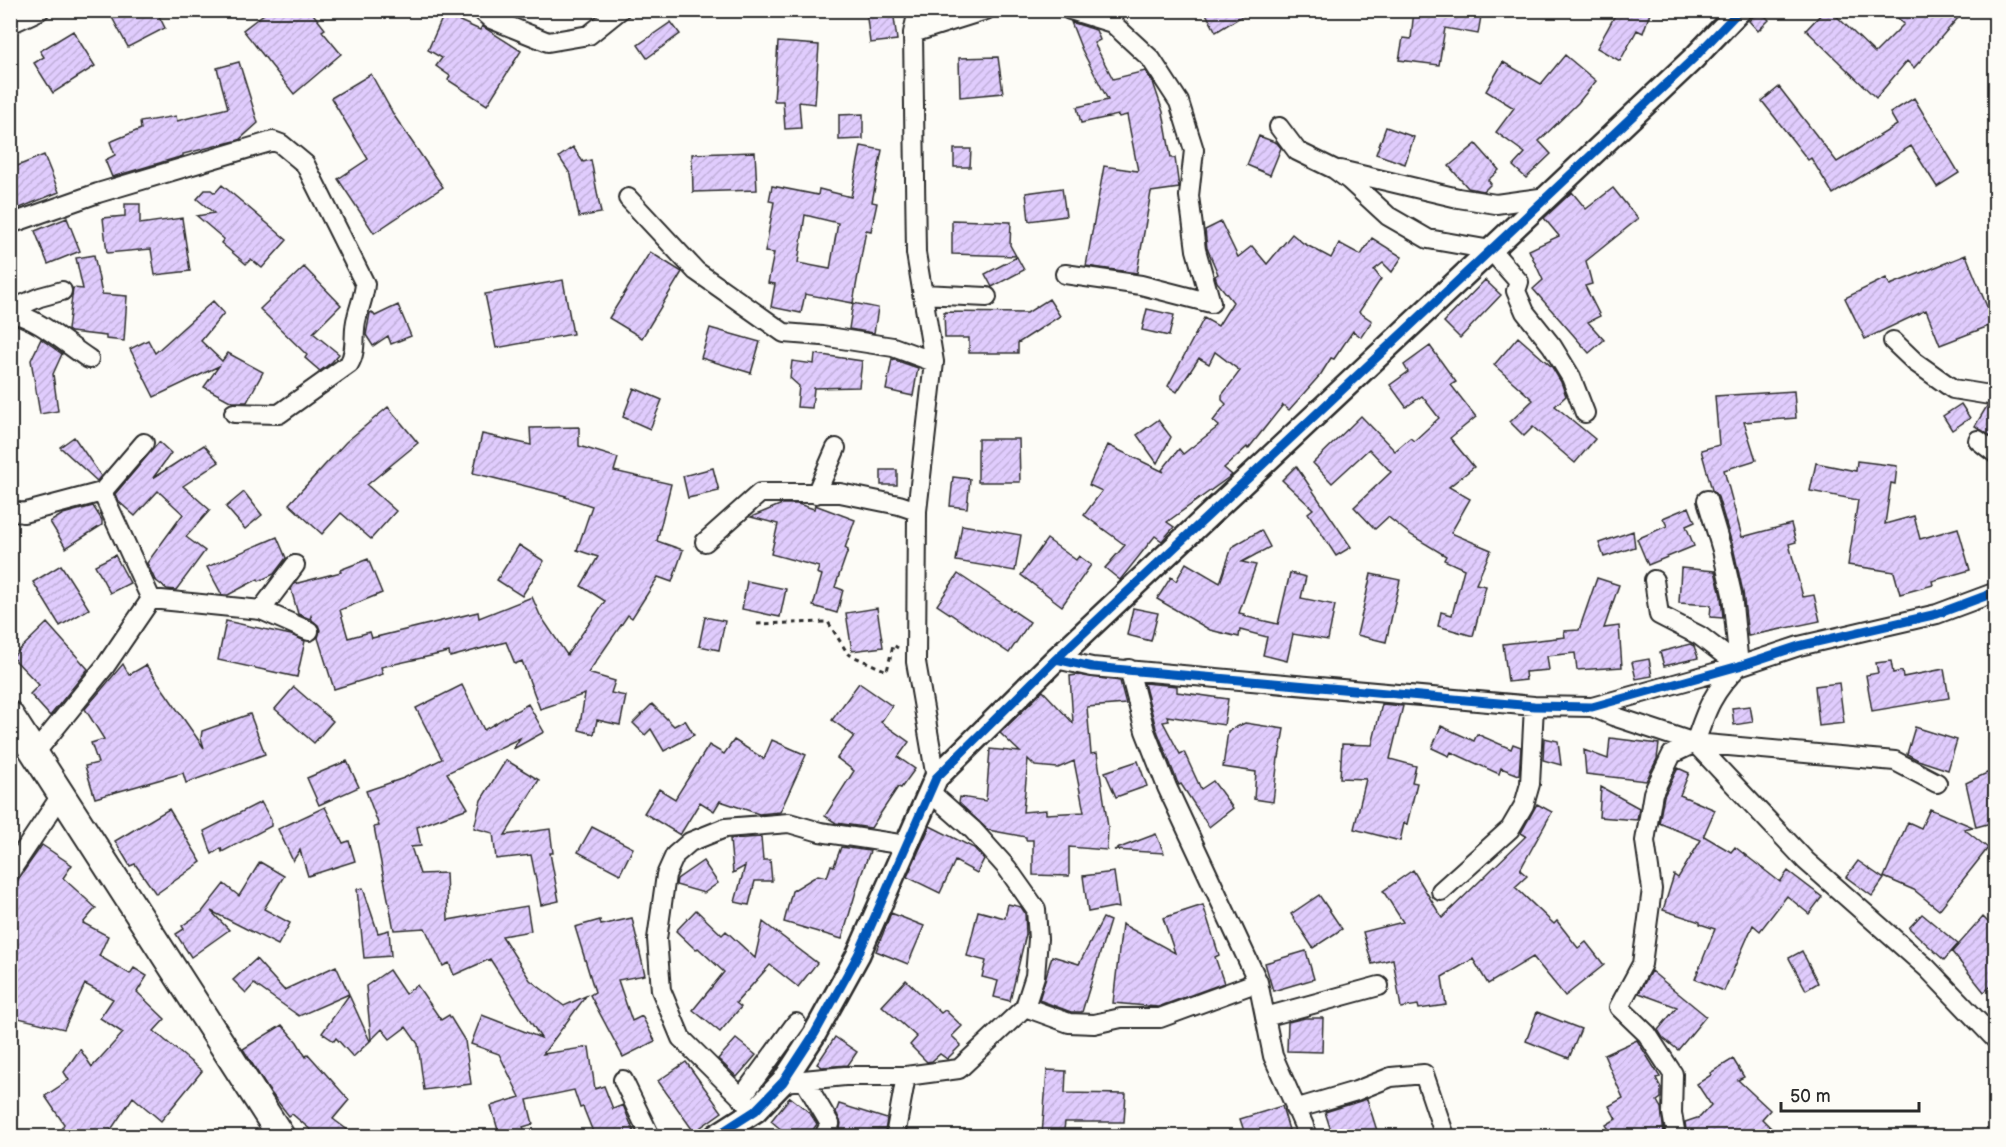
<svg xmlns="http://www.w3.org/2000/svg" width="2006" height="1147" viewBox="0 0 2006 1147" font-family="'Balsamiq Sans',sans-serif">
  <style>
    .building { fill: url(#building-hatch); stroke: #2b2b2b; stroke-width: 1.5; fill-rule: evenodd }
    .lines { fill: none; stroke-linecap: round; stroke-linejoin: round }
    .minor-casing { stroke: #2b2b2b; stroke-width: 22 }
    .tertiary-casing { stroke: #2b2b2b; stroke-width: 27 }
    .secondary-casing { stroke: #2b2b2b; stroke-width: 30 }
    .path { stroke: #2b2b2b; stroke-width: 3; stroke-dasharray: 4.5 4.5; stroke-linecap: butt }
    .minor { stroke: #fdfcf7; stroke-width: 18 }
    .tertiary { stroke: #fdfcf7; stroke-width: 22 }
    .secondary { stroke: #fdfcf7; stroke-width: 26 }
    .cycleway-casing { stroke: #fdfcf7; stroke-width: 13 }
    .cycleway { stroke: #0057b8; stroke-width: 9 }
  </style>
  <defs>
    <pattern id="building-hatch" width="6" height="6" patternUnits="userSpaceOnUse" patternTransform="scale(1.5)"><rect width="6" height="6" fill="#e0ccfd"/><path d="M-1 1l2-2M0 6l6-6M5 7l2-2" fill="none" stroke="#c0afd9"/></pattern>
  </defs>
  <rect width="100%" height="100%" fill="#fdfcf7"/>
  <filter id="ink" filterUnits="userSpaceOnUse"><feTurbulence type="fractalNoise" baseFrequency=".0167" numOctaves="2"/><feDisplacementMap in="SourceGraphic" scale="12" xChannelSelector="R" yChannelSelector="G"/><feConvolveMatrix kernelMatrix="1 2 1 2 8 2 1 2 1" color-interpolation-filters="sRGB"/></filter>
  <g filter="url(#ink)">
    <!-- building -->
    <path class="building" d="M108,10H156L165,28L128,47Z
      M269,10H310L325,29L322,31L341,54L294,94L243,30Z
      M866,10H893L897,40L870,43Z
      M1204,10H1252L1216,32Z
      M1414,10H1482L1478,34L1445,28L1439,65L1399,60L1403,38L1411,39Z
      M1618,10H1651L1643,33L1637,30L1620,61L1597,48Z
      M1759,10L1769,20L1758,31L1749,21Z
      M1825,10H1830L1875,53L1904,24L1890,10H1965L1914,68L1907,61L1876,98L1806,30Z
      M444,14L480,30L482,26L521,51L487,105L448,80L450,76L436,66L442,58L428,50Z
      M671,22L680,34L647,58L638,45Z
      M1071,22L1096,30L1100,40L1094,43L1113,79L1145,71L1153,82L1163,112L1171,158H1175L1179,188L1151,192L1137,273L1086,266L1104,166L1138,171L1127,115L1119,117L1118,115L1081,123L1077,107L1108,100L1082,50Z
      M73,31L95,66L53,93L34,63L44,57L40,51Z
      M778,42L819,45L815,104L799,102L801,128L785,129L783,101H774Z
      M1565,55L1596,81L1578,103L1539,141L1551,154L1526,178L1513,166L1525,153L1496,132L1514,108L1486,91L1503,62L1541,84Z
      M998,57L1003,93L960,97L959,58Z
      M239,62L258,123L239,140L183,154V156L112,177L105,160L115,155L110,142L141,129L140,122L176,116L177,121L228,108L217,68Z
      M371,74L395,117L443,187L374,233L338,179L368,159L331,98Z
      M1779,87L1837,162L1897,125L1890,113L1914,98L1959,173L1937,187L1911,146L1833,194L1811,158L1808,160L1762,101Z
      M863,114V139L839,140V115Z
      M1386,127L1414,137L1405,164L1376,154Z
      M1259,136L1277,143L1281,148L1270,175L1247,165Z
      M1476,144L1499,170L1488,180L1491,184L1484,191L1468,188L1449,166Z
      M861,146L882,150L872,202L877,203L871,231L866,230L853,303L805,294L801,313L771,307L775,284L768,283L774,253L765,252L774,202L769,201L772,186L818,195L819,189L851,197ZM805,215L838,223L830,269L798,263Z
      M573,147L583,162L591,160L601,213L579,217L571,175L559,157Z
      M954,149H971L970,167H954Z
      M755,152L757,190L693,192L692,154Z
      M44,155L59,192L10,212V169Z
      M222,185L287,240L262,268L251,259L246,264L221,243L224,239L197,216L214,213L197,199L205,190H211L215,193Z
      M1062,188L1066,216L1029,221L1026,193Z
      M1613,188L1638,219L1586,261L1592,284L1585,286L1600,316L1588,322L1604,340L1589,353L1533,289L1543,280L1529,250L1559,236L1544,218L1572,192L1586,209Z
      M125,204H140V224L182,218L190,271L155,275L151,249L107,253L103,218L125,216Z
      M67,218L80,251L48,264L35,231Z
      M952,220L1011,222L1010,245L1016,256L952,254Z
      M1221,222L1238,257L1252,246L1267,264L1292,234L1303,243L1331,258L1339,243L1361,255L1372,238L1402,257L1392,272L1383,263L1374,270L1381,279L1359,312L1372,321L1361,337L1353,331L1334,359L1331,358L1321,374L1289,410L1283,405L1248,449L1247,447L1224,468L1232,475L1167,522L1174,527L1162,541L1155,536L1120,580L1105,568L1125,545L1084,515L1102,491L1089,485L1108,445L1164,472L1162,470L1179,449L1183,454L1219,426L1213,421L1226,404L1222,400V395L1240,371L1215,352L1209,364L1199,358L1177,392L1168,386L1204,318L1218,326L1233,302L1217,282L1215,276L1218,274L1207,248L1205,230Z
      M650,252L682,272L642,338L609,318Z
      M94,255L102,294L127,296L124,341L106,339V336L71,332L68,330L73,288L83,289L76,258Z
      M1966,255L1994,324L1940,345L1926,310L1865,339L1845,298L1886,278L1890,285Z
      M1017,257L1024,270L992,287L985,274Z
      M304,267L341,305L313,333L339,354L332,362L320,371L305,358L307,355L260,309Z
      M563,280L573,334L496,348L485,294Z
      M1485,280L1501,295L1460,338L1444,322Z
      M1049,299L1060,316L1018,343V353H969V338H945L944,312L1027,313Z
      M213,301L224,313L201,341L222,361L228,353L263,372L247,402H232L204,387L219,366L154,397L130,349L148,340L155,353Z
      M853,303L878,308L874,333L849,329Z
      M398,305L411,336L391,344L388,336L373,346L366,335L370,313L372,312L375,316Z
      M1147,309L1174,315L1169,336L1142,330Z
      M710,328L760,342L751,373L701,358Z
      M1518,337L1552,367L1561,382L1566,396L1555,406L1595,439L1575,463L1533,427L1524,436L1510,422L1533,400L1494,365Z
      M41,339L62,354L53,374L58,411L40,414L31,360Z
      M1430,346L1456,382L1451,385L1476,417L1450,438L1474,467L1449,487L1470,499L1451,533L1491,550L1476,584L1486,586L1473,636L1438,626L1441,612L1452,615L1464,569L1444,560L1446,556L1411,535L1388,517L1375,529L1354,507L1391,472L1369,449L1332,483L1313,463L1361,416L1395,451L1410,438L1414,441L1439,418L1422,396L1406,407L1390,385L1408,372L1404,365Z
      M815,354L862,361L859,387L814,388L812,408L797,407L799,386L790,378L792,361L814,364Z
      M892,359L918,368L913,396L886,390Z
      M634,388L662,400L650,429L623,417Z
      M1794,391L1796,418L1744,422L1756,460L1724,470L1742,537L1791,524L1796,542L1789,544L1803,597L1814,595L1820,621L1748,636L1743,592L1733,547L1718,497L1712,490L1701,450L1719,445L1715,396Z
      M1961,404L1970,418L1952,430L1943,416Z
      M1987,406L1995,407V439L1975,426Z
      M388,407L418,443L367,485L396,511L371,539L341,513L322,534L289,504L346,442Z
      M1158,420L1171,437L1157,463L1137,435Z
      M579,427V446L618,458L614,471L671,484L657,541L683,550L672,582L658,577L632,618L628,615L588,673L615,681L611,693L626,696L620,725L597,720L594,734L579,730L585,694L540,709L522,661L515,664L506,642L450,657L449,652L381,667L383,674L334,689L318,638L320,630L318,625L312,620L311,616L310,619L298,614L291,589L294,584L341,572L340,570L368,559L382,593L340,610L348,638L370,632L372,638L478,612L479,618L532,597L540,615L567,655L605,601L581,586L598,557L577,550L592,506L565,497L566,496L473,473L482,434L531,445L530,428Z
      M74,437L101,476L97,481L60,447Z
      M978,439H1019L1020,482H978Z
      M159,442L171,453L153,478L204,445L219,462L183,486L210,510L186,537L205,551L176,590L167,589L155,580L147,563L183,514L158,491L135,516L118,501L115,494Z
      M1857,461L1897,466L1895,484L1891,483L1885,524L1914,516L1920,539L1958,528L1970,570L1932,581L1933,585L1900,594L1894,572L1848,565L1858,500L1810,491L1816,463L1856,471Z
      M1296,466L1351,547L1336,556L1308,513L1313,509L1282,480Z
      M713,468L719,491L688,498L683,476Z
      M881,470H897V485H881Z
      M953,477L970,479L967,508L950,506Z
      M244,492L262,515L245,529L226,507Z
      M782,504H798L814,509L815,505L855,520L845,548L848,550L835,587L843,590L837,613L813,606L822,575L817,573L819,567L771,554L778,524L751,517Z
      M93,506L102,520V525L66,548L50,522L63,514Z
      M1689,507L1695,522L1686,526L1694,546L1648,565L1637,539L1667,526L1663,518Z
      M962,525L1021,535L1015,571L956,561Z
      M1261,530L1270,547L1242,562L1256,565L1239,613L1244,614L1243,616L1278,624L1290,573L1306,577L1301,598L1335,605L1328,640L1293,634L1287,661L1263,655L1267,637L1240,630L1239,637L1210,630L1157,599L1171,577L1176,581L1186,563L1220,583L1232,547Z
      M1633,531L1635,547L1604,557L1599,543Z
      M277,537L286,558L274,574L259,581L258,579L228,595H222L207,567Z
      M1047,539L1076,560L1079,556L1091,565L1062,606L1021,575Z
      M519,545L544,561L522,596L497,580Z
      M115,555L130,583L110,593L95,565Z
      M61,565L89,609L60,626L33,582Z
      M1681,568L1715,571L1721,596L1723,618L1710,617L1711,605L1679,603Z
      M958,574L1030,622L1009,653L937,605Z
      M1371,574L1400,580L1386,642L1357,635Z
      M1597,578L1619,585L1604,628L1619,626L1622,667L1577,670L1575,653L1547,656L1549,670L1525,672L1526,680L1508,682L1503,644L1565,637L1564,631L1579,630Z
      M747,581L786,589L780,617L742,609Z
      M877,608L883,647L852,651L846,613Z
      M1133,608L1158,613L1151,641L1127,635Z
      M705,617L725,621L719,650L699,646Z
      M226,621L291,635L305,641L297,677L218,660Z
      M47,623L88,669L50,716L30,694L39,685L12,657Z
      M1690,644L1694,646L1698,658L1664,666L1660,652Z
      M1649,659L1652,676L1636,679L1632,662Z
      M1891,661L1893,673L1902,671L1903,677L1944,669L1949,698L1872,711L1866,675L1878,673L1876,663Z
      M123,664L129,675L146,665L204,748L201,738L202,731L250,714L265,754L186,783L183,773L95,798L85,766L98,763L91,743L104,739L85,709Z
      M1078,675L1120,681L1126,704L1087,707L1091,754L1097,753L1108,827L1107,850L1069,847V876L1033,875V840H1026V837L988,830L959,803L960,797L986,801L990,749L1020,752L1000,733L1043,691L1073,723L1070,676ZM1028,759L1035,766L1058,768L1074,761L1084,812L1046,814V810L1023,812Z
      M859,683L892,706L881,722L909,742L898,757L915,769L901,788L898,787L871,828L836,823L825,816L854,771L837,758L854,736L832,720Z
      M1144,683L1177,686V692L1228,699L1224,725L1167,716L1169,721L1163,722L1180,754L1184,752L1201,789L1213,781L1233,808L1209,827L1181,784L1179,785L1177,781L1156,728Z
      M1839,683L1844,723L1819,726L1815,686Z
      M462,685L484,730L528,704L544,732L513,749L520,738L447,773L468,808L417,827L421,846L411,847L420,874L446,873L448,920L527,906L531,931L502,936L530,980L564,1006L586,996L543,1054L589,1047L595,1089L604,1086L613,1109L623,1105L636,1137H595L583,1107L580,1108L574,1090L527,1100L533,1124L523,1127L528,1137H500L491,1106L520,1097L499,1054L471,1044L482,1015L541,1038L490,959L454,975L449,963L443,966L425,928L394,930L374,827L379,826L366,791L404,778L442,759L416,708Z
      M294,687L333,721L314,743L275,709Z
      M652,704L674,726L685,720L694,735L664,751L651,729L645,735L633,723Z
      M1382,704L1403,706L1390,759L1416,766L1412,782L1417,783L1407,824L1404,823L1400,841L1354,829L1366,779L1340,778L1342,744L1372,745Z
      M1750,706L1753,722L1734,725L1732,708Z
      M1245,723L1284,729L1279,758H1278L1273,802L1254,799L1256,772L1223,767L1228,731Z
      M1441,726L1474,741L1477,734L1511,749L1513,744L1521,747L1519,775L1501,768L1499,774L1451,752L1449,756L1432,748Z
      M1915,727L1957,740L1948,770L1918,760L1907,754Z
      M1544,738L1558,741L1561,765L1543,760Z
      M1610,738L1659,744L1657,759L1646,781L1586,774L1584,750L1608,759Z
      M734,740L764,759L772,740L806,755L780,812L759,814L720,801L714,811L700,802L680,835L644,813L659,789L675,799L709,745L724,754Z
      M506,760L539,780L505,835L550,829L553,853H550L559,901L541,905L531,855L496,859L493,833L474,828L481,800Z
      M347,761L359,787L319,805L307,778Z
      M1138,761L1147,786L1116,797L1105,772Z
      M1678,768L1689,773L1680,795L1715,810L1703,837L1704,836L1731,852L1735,847L1780,882L1788,871L1822,897L1809,914L1787,896L1760,931L1753,925L1724,991L1695,979L1715,929L1700,924V922L1663,910L1674,875L1678,878L1701,840L1659,823L1664,796Z
      M1989,772L1995,787V822L1976,827L1966,783Z
      M1601,787L1639,808L1637,820L1599,817Z
      M261,802L271,820V826L222,852L221,848L212,854L204,831Z
      M1537,804L1552,812L1520,870L1527,876L1515,887L1554,924L1557,921L1578,948L1586,942L1604,965L1565,996L1533,957L1488,984L1473,959L1442,977L1446,1005L1419,1009L1418,1005L1401,1008L1393,959L1372,964L1363,932L1403,922L1383,891L1413,870L1442,918L1526,836L1521,833Z
      M325,807L343,843L349,841L355,861L308,876L300,850L293,861L278,829Z
      M169,809L201,862L156,894L135,864L130,866L115,841Z
      M1930,809L1973,827L1964,829L1988,848L1939,910L1914,890L1884,877L1908,822L1921,828Z
      M930,826L974,848L984,859L977,873L955,861L940,893L907,877Z
      M592,827L633,848L620,874L578,852Z
      M1156,834L1164,853L1114,850Z
      M761,837L763,860H770L772,881H755L749,905L735,902L745,866L733,873L730,839Z
      M42,845L72,865L63,878L96,908L83,923L108,936L99,956L130,974L134,968L147,976L137,992L165,1019L154,1031L202,1071L161,1121L133,1097L106,1137H68L60,1131L64,1124L45,1096L69,1080L64,1072L80,1049L92,1067L123,1033L100,1018L113,999L85,984L64,1029L10,1016V891Z
      M841,847L870,851L860,878L842,939L784,922L792,891L818,875L827,877L831,865L834,866Z
      M703,861L718,883L704,893L676,885L677,879Z
      M1858,861L1884,879L1872,896L1846,877Z
      M260,862L284,876L264,909L290,923L278,945L211,911L229,930L191,957L176,934L184,929L182,926L202,912L224,884L239,896Z
      M1114,872L1119,908L1114,907L1088,912L1083,876Z
      M363,888L378,933L389,930L391,956L364,958L357,889Z
      M1319,895L1342,929L1313,948L1291,914Z
      M1008,904L1021,907L1025,913L1026,934L1010,1001L994,997L998,981L982,977L986,961L967,956L978,911L1005,918Z
      M1203,905L1219,955L1215,957L1224,983L1158,1007L1113,1003L1122,924L1175,953L1163,918Z
      M696,910L722,935L726,931L755,958L763,922L817,963L798,987L770,965L736,1003L741,1007L720,1032L693,1010L724,972L698,948L696,950L676,931Z
      M891,913L924,926L908,964L876,951Z
      M1922,914L1958,944L1944,960L1909,928Z
      M1983,917L1995,929V983L1984,992L1952,952Z
      M632,918L645,975L618,980L632,1021L642,1016L655,1041L623,1057L590,995L595,992L575,927L600,920L601,925Z
      M1103,918L1110,921L1082,1012H1071L1039,1000L1052,956L1079,964Z
      M1306,951L1314,979L1273,991L1265,963Z
      M1802,951L1818,983L1806,990L1789,958Z
      M256,959L284,990L336,966L349,994L299,1016L254,984L246,993L233,980Z
      M389,970L405,994L417,985L441,1020L449,1015L465,1041L471,1084L424,1090L418,1044L406,1027L390,1039L382,1029L371,1040L366,986Z
      M1651,971L1706,1016L1678,1050L1663,1038L1658,1030L1677,1007L1639,993Z
      M906,980L941,1013L945,1010L962,1026L952,1036L961,1045L947,1059L940,1054L932,1061L927,1062L910,1045L917,1037L882,1006Z
      M349,995L370,1041L353,1057L336,1038L334,1041L322,1033Z
      M1537,1012L1581,1029L1569,1058L1526,1041Z
      M1305,1018H1323L1322,1052L1287,1051L1288,1022Z
      M282,1025L297,1042L306,1057L308,1054L349,1100L333,1119L357,1137H319L292,1114L289,1116L268,1089L243,1049Z
      M835,1037L857,1052L848,1065L822,1067L817,1064Z
      M736,1039L756,1055L737,1077L718,1059Z
      M1637,1040L1660,1077L1656,1078L1661,1088V1098L1657,1101L1661,1108L1664,1135L1661,1137H1601L1608,1128L1606,1125L1616,1119L1609,1106L1623,1098L1604,1055Z
      M1733,1059L1744,1077L1738,1080L1770,1110L1762,1119L1780,1137H1687L1685,1122L1700,1117L1711,1105L1697,1084L1711,1075L1710,1073Z
      M686,1062L722,1112L694,1132L658,1081Z
      M1047,1070L1066,1071L1065,1093L1126,1094L1124,1122H1065L1063,1137L1042,1135Z
      M790,1097L810,1113L817,1124L808,1137H790L771,1121Z
      M1367,1099L1379,1137H1333L1325,1112Z
      M839,1104L887,1119L884,1137H860L840,1130L841,1123L836,1112Z
      M1282,1106L1289,1130L1266,1137H1246L1240,1119Z"/>
    <g class="lines">
      <!-- minor casing -->
      <g class="minor-casing">
        <path id="minor" d="M481,10L491,19L548,42L589,35L620,10
          M918,10L913,33L916,253L934,362L917,511L916,662L936,778
          M10,24L40,10
          M913,33L986,10
          M1279,127L1297,151L1334,169L1349,180L1388,216L1428,239L1491,250L1519,282L1516,291L1525,312L1552,346L1571,377L1585,413
          M1340,170L1458,198L1496,204L1547,197
          M628,198L696,271L784,333L822,336L893,347L934,362
          M10,224L98,193L273,141L281,144L305,164L365,284C364,296 360,305 357,317C352,333 358,349 349,364L279,414L234,413
          M1065,274L1141,285L1211,303L1196,250L1189,196L1194,150L1179,102L1151,59L1112,23L1070,10
          M922,294L987,297
          M10,310L40,297L62,291
          M10,312C41,320 63,342 89,359
          M1893,341L1915,362L1953,389L1996,396
          M1978,440L1996,454
          M816,494L836,448
          M10,510L23,513L102,492L144,443
          M705,542L760,493H840L899,505L917,511
          M1654,580L1659,615L1700,636L1739,666
          M151,599L261,610L295,565
          M261,610L309,631
          M1056,659L1092,667L1534,706L1592,707L1739,666L1799,646L1937,614L1996,592
          M1129,669L1145,731L1167,787L1258,982L1273,1056L1304,1126L1306,1136
          M1592,707L1613,716L1695,743L1895,761L1937,783
          M1695,743L1806,861L1927,968L1996,1040
          M35,753L106,665L151,599L102,492
          M930,792L973,830L1007,868L1036,909L1038,939L1035,976L1025,1007
          M10,872L62,794
          M1441,891L1510,829L1524,805L1530,784L1534,706
          M1265,1017L1379,986
          M623,1080L650,1136
          M804,1080L830,1124L824,1136
          M783,1082L845,1076H906L959,1069L1025,1007L1069,1023L1094,1024L1121,1018H1160L1258,982
          M741,1098L796,1023
          M1295,1109L1356,1091L1391,1077L1424,1074L1445,1136
          M755,1111L681,1038L661,990L657,939L666,875L675,855L690,842L725,828L789,823L820,832L906,845
          M895,1136L906,1076
          M1676,1136L1672,1113L1673,1074L1647,1034L1619,1007L1642,964L1652,889L1645,841L1653,793L1672,754L1695,743C1706,710 1713,691 1739,666L1732,594L1722,550L1707,500"/>
      </g>
      <!-- tertiary casing -->
      <g class="tertiary-casing">
        <path id="tertiary" d="M716,1136L755,1111L783,1082L815,1033L858,955L936,778L1056,659L1547,197L1694,58L1740,10"/>
      </g>
      <!-- secondary casing -->
      <g class="secondary-casing">
        <path id="secondary" d="M10,715L281,1136"/>
      </g>
      <!-- path -->
      <path class="path" d="M757,624L828,622L848,654L887,671L893,645L898,648"/>
      <!-- minor -->
      <use href="#minor" class="minor"/>
      <!-- tertiary -->
      <use href="#tertiary" class="tertiary"/>
      <!-- secondary -->
      <use href="#secondary" class="secondary"/>
      <!-- cycleway casing -->
      <g class="cycleway-casing">
        <path id="cycleway" d="M1056,659L1092,667L1534,706L1592,707L1739,666L1799,646L1937,614L1996,592
          M716,1136L755,1111L783,1082L815,1033L858,955L936,778L1056,659L1547,197L1694,58L1740,10"/>
      </g>
      <!-- cycleway -->
      <use href="#cycleway" class="cycleway"/>
    </g>
  </g>
  <!-- margin -->
  <rect width="2006" height="1147" fill="none" stroke="#fdfcf7" stroke-width="36"/>
  <rect x="18" y="18" width="1970" height="1111" fill="none" stroke="#2b2b2b" stroke-width="2" filter="url(#ink)"/>
  <!-- scale -->
  <path d="M1781 1102v9h138v-9" fill="none" stroke="#2b2b2b" stroke-width="3"/>
  <text x="1790" y="1102" font-size="18" fill="#2b2b2b" stroke="#fdfcf7" stroke-width="4.5" paint-order="stroke">50 m</text>
</svg>
